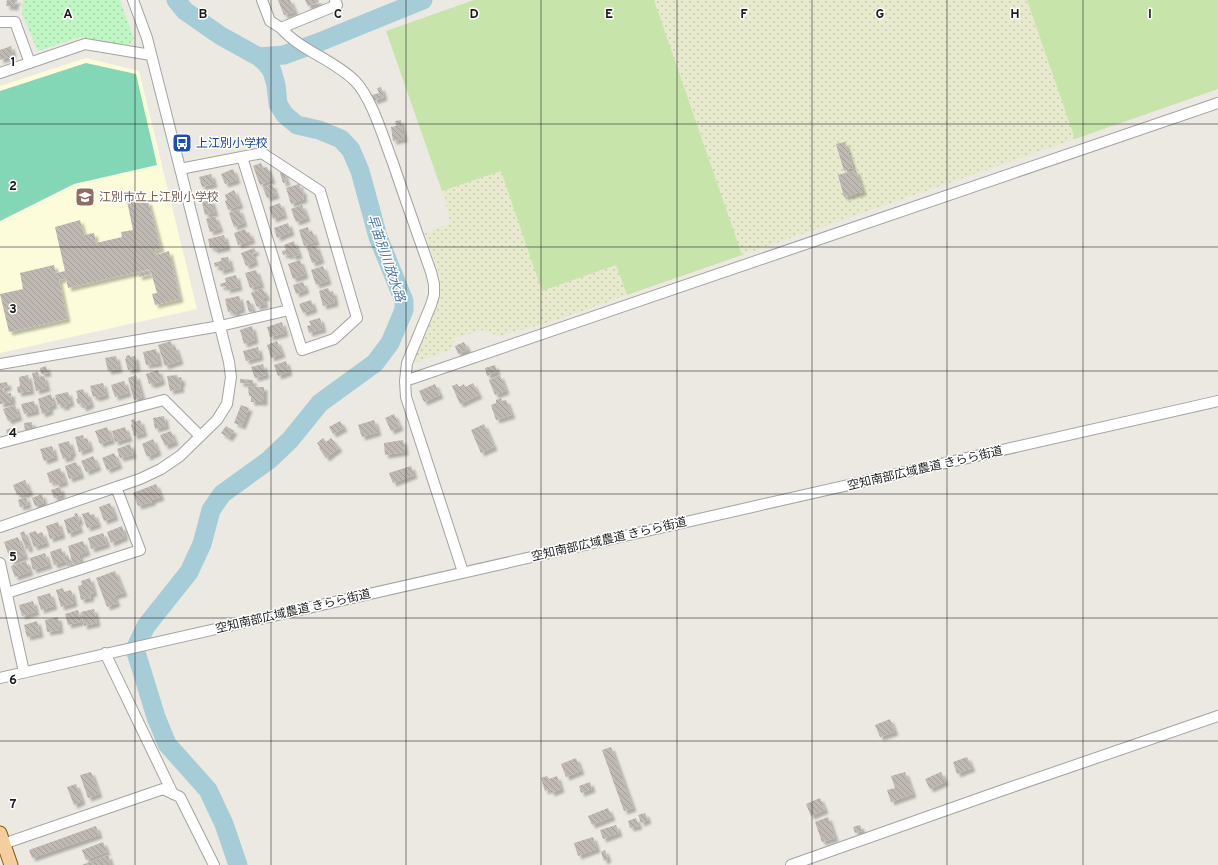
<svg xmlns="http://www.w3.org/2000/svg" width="1218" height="865" viewBox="0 0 1218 865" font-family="Overpass,'Noto Sans JP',sans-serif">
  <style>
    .education { fill: #fcfcdb }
    .farmland { fill: url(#farmland-dots) }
    .grass { fill: #c7e4aa }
    .park { fill: url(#park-dots) }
    .pitch { fill: #84d7b6 }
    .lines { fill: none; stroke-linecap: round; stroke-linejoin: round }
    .river { stroke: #a5ccd7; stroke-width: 19 }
    .building { fill: url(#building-back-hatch); filter: url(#shadow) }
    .minor-casing { stroke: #a3a3a3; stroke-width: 12 }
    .major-casing { stroke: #895d0a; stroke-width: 15 }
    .minor { stroke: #fff; stroke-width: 10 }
    .major { stroke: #f5ce9f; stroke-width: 13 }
    .grid { fill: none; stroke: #1c1c1c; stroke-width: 1; stroke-opacity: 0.55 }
    .labels { text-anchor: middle; stroke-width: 3; stroke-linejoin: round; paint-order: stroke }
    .transit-label { font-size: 12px; fill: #164399; stroke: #fff; text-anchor: start }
    .education-label { font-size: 12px; fill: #785e54; stroke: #fff; text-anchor: start }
    .street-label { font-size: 12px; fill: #1c1c1c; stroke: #fff }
    .water-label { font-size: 13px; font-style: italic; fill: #507aa3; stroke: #fff }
    .grid-label { font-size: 13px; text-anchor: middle; font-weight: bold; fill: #1c1c1c; stroke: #fff; stroke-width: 3; stroke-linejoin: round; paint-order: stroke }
  </style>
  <defs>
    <pattern id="farmland-dots" width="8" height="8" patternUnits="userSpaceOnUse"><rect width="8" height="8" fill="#e8eace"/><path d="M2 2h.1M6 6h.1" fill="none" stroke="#c6c8b0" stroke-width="1.8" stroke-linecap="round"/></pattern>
    <pattern id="park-dots" width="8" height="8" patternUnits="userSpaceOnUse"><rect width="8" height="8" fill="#c0f5c4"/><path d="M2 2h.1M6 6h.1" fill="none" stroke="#a4d1a8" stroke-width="1.8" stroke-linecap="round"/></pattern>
    <pattern id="building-back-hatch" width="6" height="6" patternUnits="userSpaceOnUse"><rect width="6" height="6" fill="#c0b8b2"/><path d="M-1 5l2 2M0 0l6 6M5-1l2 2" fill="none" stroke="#a49e98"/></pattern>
    <filter id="shadow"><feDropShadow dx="3.5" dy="3.5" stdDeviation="1" flood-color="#0004"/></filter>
  </defs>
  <rect width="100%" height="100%" fill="#ece9e2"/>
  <!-- education -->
  <path class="education" d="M86,58L139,71L197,309L0,353V86Z"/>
  <!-- farmland -->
  <path class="farmland" d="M654,0H1027L1075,139L742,255Z
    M501,171L542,291L616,265L627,295L553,321L499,336L483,330L455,338L450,350L412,364L440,298V276L425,233L451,223L442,191Z"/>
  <!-- grass -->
  <path class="grass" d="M474,0H654L742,255L627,295L616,265L542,291L501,171L442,191L386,31Z
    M1027,0H1218V89L1075,139Z"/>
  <!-- park -->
  <path class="park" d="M23,0H120L134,39L128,46L80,37L38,51L22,14Z"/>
  <!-- pitch -->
  <path class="pitch" d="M86,63L136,74L157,165L74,184L0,221V91Z"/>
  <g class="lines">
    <!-- river -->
    <path class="river" d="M176,0L185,11L221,36L259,57L266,63L272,71L276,85L278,104L285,115L297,125L319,130L341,139L351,150L360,171L378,237L404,301V310L390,343L375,363L320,403L290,440L269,460L222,494L211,510L202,544L189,572L146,626L135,649L156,717L167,744L208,790L224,824L238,865
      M259,57L284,55L317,43L423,0"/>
  </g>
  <!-- building -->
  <path class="building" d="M7,0H17V2H15V7L6,6Z
    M278,0H290L295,12L284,15Z
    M305,0H318L319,2L308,6Z
    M11,46L13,54L11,55L12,56L0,60V50Z
    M381,87L384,97L374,101L372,95L379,93L377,88Z
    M401,120L404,139L393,141L391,127L396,126L395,121Z
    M845,142L853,168L844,171L836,144Z
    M261,163L263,168L267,167L272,180L260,185L253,166Z
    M233,169L237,180L225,184L221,174Z
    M856,170L863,192L844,197L838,175Z
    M283,171L287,182L283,183L280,173Z
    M211,174L214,184L202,187L199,177Z
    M272,184L276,195L267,198L263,188Z
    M299,184L301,190L304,192L303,194L304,199L291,204L286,188Z
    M234,190L240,205L228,210L225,201L227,200L225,195Z
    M136,198L138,203L148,201L161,249L155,250L156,255L169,251L180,299L155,305L152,294L157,293L150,269L68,288L66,278L59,280L67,319L9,332L0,294L23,289L20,273L54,265L56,273L65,271L55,227L80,220L84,235L94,233L96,243L122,237L121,232L133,230L127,201Z
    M211,200L215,213L205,215L202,202Z
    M280,203L284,215L273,219L269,207Z
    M302,205L307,218L296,222L291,209Z
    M239,209L244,223L234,227L229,213Z
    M215,216L220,229L210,232L206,219Z
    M288,223L291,232L277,238L274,228Z
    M308,227L309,232L312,231L316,242L304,246L299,230Z
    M245,229L247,233L249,232L252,240L238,245L234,233Z
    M224,235L227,247L214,250L213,247L210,248L208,239Z
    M294,241L299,255L293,257L292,254L287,256L286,254L283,255L282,251L286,250L284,245Z
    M316,245L321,260L312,263L307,248Z
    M254,248L256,252L252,253L255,262L246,266L241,253Z
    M228,257L231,268L220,271L219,266L215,267L214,263L221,261V258Z
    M300,260L305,275L293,279L288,264Z
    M323,266L328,281L316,285L311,270Z
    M150,270L151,274L139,277L138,273Z
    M256,270L261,285L250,288L245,273Z
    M236,275L239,287L227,290L226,286L221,287L220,284L226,282L225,278Z
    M303,282L306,290L296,294L293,285Z
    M262,288L267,297L263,298L265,304L257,307L251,293Z
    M328,288L330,292L333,291L335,303L323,306L319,291Z
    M239,296L242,309L236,311L237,314L233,315L232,311L228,312L225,299Z
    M249,300L253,311L249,312L246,301Z
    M311,300L314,309L303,313L299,304Z
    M320,318L323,329L309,333L307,326L311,325L309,321Z
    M282,322L285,333L270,337L267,327Z
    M252,326L255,340L244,344L240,330Z
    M171,341L172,347L175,346L180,361L165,366L158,345Z
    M277,341L282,354L271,358L267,345Z
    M464,342L468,350L458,354L455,346Z
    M258,347L260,357L246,361L243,351Z
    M156,349L159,363L146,365L143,352Z
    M130,355V357L135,356L137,368L128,370L125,359H126V356Z
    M116,356L119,369L108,371L105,358Z
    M286,361L289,372L278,376L274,365Z
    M263,364L266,375L255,378L251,367Z
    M495,365L497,372L487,376L485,368Z
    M46,366L48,373L41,374L40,368Z
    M158,370L162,381L152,385L151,383L149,384L146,374Z
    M38,372L39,377L44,376L47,388L36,391L32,373Z
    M28,375L31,391L18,393L17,387L20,386L19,377Z
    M136,375L142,397L134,400L128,378Z
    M177,375L178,378L181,377L182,383H180L181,389L170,391L167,376Z
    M500,375L506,391L495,395L489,380Z
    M240,379L253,380V384L240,383Z
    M124,381L128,393L115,397L111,385Z
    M7,382L8,387L3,388L4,394L11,393L12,402L0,404V383Z
    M103,383L106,395L96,398V396L93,397L90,386Z
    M473,383L479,395L460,404L452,386L457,384L459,387L464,384L465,387Z
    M435,384L440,395L424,402L419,391Z
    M248,387H264V402H251V396H249Z
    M83,389L85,394L87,393L91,404L83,408L81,403L78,404L76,399L78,398L76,391Z
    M68,392L71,403L66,404L67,406L61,407V404L58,405L55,395Z
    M51,394L54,405L49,407L50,411L42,414L38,399Z
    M501,398L502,401L506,400L512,415L496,420L491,405L496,403V400Z
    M34,401L36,411L24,414L21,404Z
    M15,405L19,417L8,421L3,409Z
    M241,405L249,408L242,426L234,423Z
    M394,414L400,427L391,431L385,418Z
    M164,416L166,426L155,429L153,418Z
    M134,419L135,422L140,420L144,433L134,436L131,425L132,424L131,420Z
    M374,420L378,432L362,437L358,425Z
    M340,421L344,428L333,434L329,427Z
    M32,422L33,430L25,431L24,423Z
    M484,424L494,447L481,453L471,430Z
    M226,426L234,431L229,438L221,433Z
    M14,427L16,434L8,437L6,430Z
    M107,427L112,440L100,444L95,431Z
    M125,427L129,438L115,442L112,431Z
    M171,431L175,442L165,446L160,435Z
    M83,435L84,439L87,438L90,448L79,452L75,437Z
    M323,438L326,442L331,438L339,448L326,458L319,448L320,447L317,443Z
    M153,439L158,452L147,457L142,444Z
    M403,440L405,452L385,455L384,443Z
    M69,441L73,453L70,454L71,457L63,459L58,444Z
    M130,444L133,455L120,458L117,449Z
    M52,446L55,457L44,461L40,449Z
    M114,453L119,465L107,470L102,458Z
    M93,456L98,467L86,472L81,461Z
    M76,462L81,475L69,479L65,466Z
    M411,466L414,475L393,483L389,473Z
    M60,468L65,482L56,485L55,481L50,483L47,473Z
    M25,480L30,492L21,496L20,494L17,495L13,485Z
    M156,484L161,497L152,500V502L138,506L133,493Z
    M60,487L62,495L54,498L51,490Z
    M42,494L44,503L35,506L32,498Z
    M26,497L28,505L20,507L18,500Z
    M110,503L115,517L104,521L99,507Z
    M89,512L90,515L94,514L98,524L87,528L82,514Z
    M77,513L80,521L77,522L80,529L68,534L64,520L75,516L74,514Z
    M58,522L62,535L50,539L46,526Z
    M122,526L125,537L111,543L107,532Z
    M24,531L30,548L26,549L20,533Z
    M36,531L37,534L42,532L46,543L34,547L29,533Z
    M103,533L107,544L91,549L88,538Z
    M18,537L25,556L11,562L4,542Z
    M83,541L87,552L79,555L81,562L73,565L68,546Z
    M61,548L64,557L68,555L71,565L67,566L66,561L54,565L50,552Z
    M45,553L49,565L33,570L30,558Z
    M26,561L30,572L15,577L11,566Z
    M115,571L124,593L114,596L117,603L107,607L96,578Z
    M90,578L94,593L90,594L91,598L81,600L78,586L82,585L81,581Z
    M63,588L64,592L71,590L74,603L61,607L56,590Z
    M50,593L54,606L41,610L37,597Z
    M33,601L36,612L22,616L19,605Z
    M94,609L97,623L84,626L81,612Z
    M78,610L81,622L68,625L65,614Z
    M58,617L60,630L47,632L45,620Z
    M37,621L40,634L27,637L24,625Z
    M890,719L895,732L880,737L875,725Z
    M611,747L633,808L624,811L602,750Z
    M967,757L972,768L957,774L953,762Z
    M576,758L581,771L566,777L561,764Z
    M91,772L99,794L88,798L80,775Z
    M905,772L913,794L891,802L887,790L895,788L891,776Z
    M941,772L945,782L930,789L925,779Z
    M547,776L549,779L557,776L561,789L551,793L550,789L545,791L541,778Z
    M590,782L592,789L581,793L579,786Z
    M76,784L82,801L74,805L67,787Z
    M820,798L825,810L811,816L806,804Z
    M608,808L612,817L592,825L588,816Z
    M645,813L648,820L641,823L638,815Z
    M828,817L835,838L822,842L815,822Z
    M636,818L639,826L630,828L628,821Z
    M616,825L619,833L603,839L600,830Z
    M860,825L862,831L855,833L853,827Z
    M96,826L99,835L32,858L29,850Z
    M593,837L597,849L578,856L574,843Z
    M103,842L107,852L86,860L82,850Z
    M605,850L608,859L604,861L601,852Z
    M108,855L111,865H82Z"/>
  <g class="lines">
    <!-- minor casing -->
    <g class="minor-casing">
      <path id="minor" d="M262,0L270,21L281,28L337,5L335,0
        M0,22H15L30,63
        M281,28C301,51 333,59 355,81C372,98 384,140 393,163C405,199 418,235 431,272L434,284V295L431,305L407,363L405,381L406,397L463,572
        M0,73L85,44L151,55
        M180,169L262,153L320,191L357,318L334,339L302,350L242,157
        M0,364L220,326L289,310
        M405,381L1218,103
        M0,443L164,400L200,436
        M0,527L140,479L161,469L180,456L217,420L227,404L231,377L229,362L147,38L133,0
        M0,563L24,672
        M7,593L140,550L116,487
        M105,653L173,794
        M0,678L1218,401
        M0,845L163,789L180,797L214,865
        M791,865L1006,789L1218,716"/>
    </g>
    <!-- major casing -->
    <g class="major-casing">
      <path id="major" d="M0,833L11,865"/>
    </g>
    <!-- minor -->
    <use href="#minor" class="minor"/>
    <!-- major -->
    <use href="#major" class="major"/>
  </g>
  <!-- grid -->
  <path class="grid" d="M135,0V865M271,0V865M406,0V865M541,0V865M677,0V865M812,0V865M947,0V865M1083,0V865M0,124H1218M0,247H1218M0,371H1218M0,494H1218M0,618H1218M0,741H1218"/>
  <!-- icons -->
  <defs>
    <g id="bus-square" transform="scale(1)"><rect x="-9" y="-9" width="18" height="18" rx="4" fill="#1a4fb4" stroke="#fff"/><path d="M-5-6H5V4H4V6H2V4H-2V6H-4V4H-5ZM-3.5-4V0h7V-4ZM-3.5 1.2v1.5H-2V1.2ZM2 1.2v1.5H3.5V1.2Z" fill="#fff"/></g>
    <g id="school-square" transform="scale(1)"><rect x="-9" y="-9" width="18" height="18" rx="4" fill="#8d6e63" stroke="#fff"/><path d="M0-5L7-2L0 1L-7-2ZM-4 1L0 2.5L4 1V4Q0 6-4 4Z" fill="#fff"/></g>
  </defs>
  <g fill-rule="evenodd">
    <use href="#bus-square" x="182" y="143"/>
    <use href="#school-square" x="85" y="197"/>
  </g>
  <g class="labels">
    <!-- transit labels -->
    <g class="transit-label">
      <text x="196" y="147">上江別小学校</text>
    </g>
    <!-- education labels -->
    <g class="education-label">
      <text x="99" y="201">江別市立上江別小学校</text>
    </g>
    <!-- street labels -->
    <g class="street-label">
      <text transform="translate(925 468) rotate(-13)" y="4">空知南部広域農道 きらら街道</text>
      <text transform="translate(609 539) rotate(-13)" y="4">空知南部広域農道 きらら街道</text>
      <text transform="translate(293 611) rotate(-13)" y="4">空知南部広域農道 きらら街道</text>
    </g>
    <!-- water labels -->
    <g class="water-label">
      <text transform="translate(387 258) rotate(71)" y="5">早苗別川放水路</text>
    </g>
  </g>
  <g class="grid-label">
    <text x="68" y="18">A</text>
    <text x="203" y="18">B</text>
    <text x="338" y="18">C</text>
    <text x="474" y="18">D</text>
    <text x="609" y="18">E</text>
    <text x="744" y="18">F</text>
    <text x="880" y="18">G</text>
    <text x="1015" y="18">H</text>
    <text x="1150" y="18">I</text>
    <text x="13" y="66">1</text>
    <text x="13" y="190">2</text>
    <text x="13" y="313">3</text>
    <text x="13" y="437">4</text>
    <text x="13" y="561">5</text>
    <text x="13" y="684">6</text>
    <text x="13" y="808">7</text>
  </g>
</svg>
